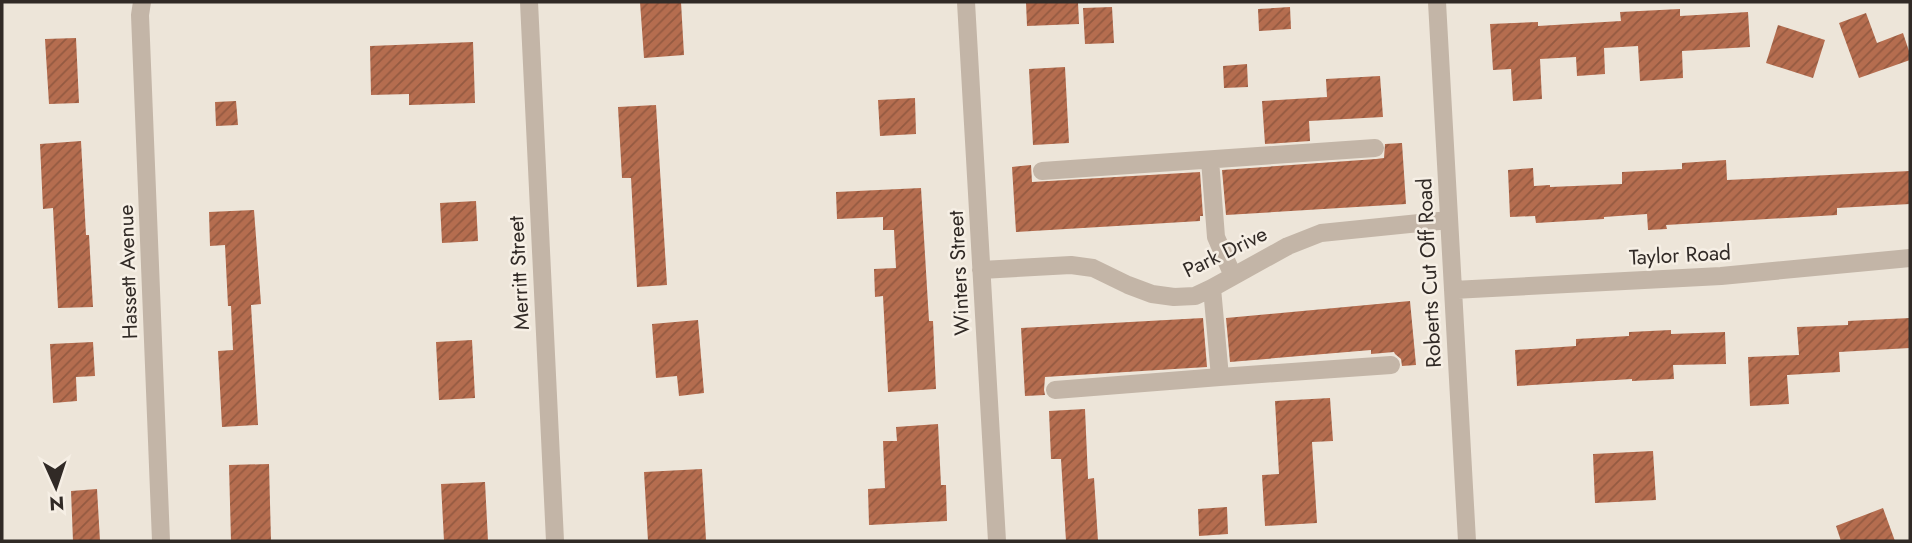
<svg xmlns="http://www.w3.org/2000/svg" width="1912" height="543" viewBox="0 0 1912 543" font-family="Jost,sans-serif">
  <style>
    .building { fill: url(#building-hatch) }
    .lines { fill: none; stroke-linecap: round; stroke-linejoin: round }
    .minor { stroke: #c3b5a7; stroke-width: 18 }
    .labels { text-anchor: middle; stroke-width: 5; stroke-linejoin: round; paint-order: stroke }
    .street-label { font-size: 21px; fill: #312a26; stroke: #f6efe5 }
  </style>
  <defs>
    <pattern id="building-hatch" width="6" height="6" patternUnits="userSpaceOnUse" patternTransform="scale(1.75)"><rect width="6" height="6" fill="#b56d4f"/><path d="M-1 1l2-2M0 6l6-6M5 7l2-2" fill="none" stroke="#945a41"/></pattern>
  </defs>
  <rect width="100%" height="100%" fill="#ede5d9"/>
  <!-- building -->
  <path class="building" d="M640,2H681L684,55L644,58Z
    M1026,2H1078L1079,24L1027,26Z
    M1112,7L1114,43L1085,44L1083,8Z
    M1290,7L1291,29L1259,31L1258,9Z
    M1680,9V16L1748,12L1750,47L1682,51L1683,78L1640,81L1638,46L1604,48L1605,74L1577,76L1576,57L1540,59L1542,99L1513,101L1511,69L1493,70L1490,24L1538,22V26L1621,21L1620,12Z
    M1866,13L1877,43L1903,33L1910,54V60L1859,78L1839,23Z
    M1778,25L1825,40L1813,78L1766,63Z
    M76,38L79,103L49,104L45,39Z
    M473,42L475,103L409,105V94L371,95L370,46Z
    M1247,64L1248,87L1224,88L1223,66Z
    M1065,67L1069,143L1033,145L1029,69Z
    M1380,76L1383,117L1309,121L1310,141L1265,144L1262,101L1327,97L1326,79Z
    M915,98L916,134L880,136L878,100Z
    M236,101L238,125L216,126L215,102Z
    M656,105L667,285L637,287L631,178H622L618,107Z
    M81,141L86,235H89L93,307L58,308L53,208L43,209L40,144Z
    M1402,143L1406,204L1226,215L1222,170L1376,159L1384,158L1385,144Z
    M1726,160L1727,180L1910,171V204L1837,208V215L1666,225L1667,229L1648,230L1647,214L1604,217V219L1536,223L1535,216L1510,217L1508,170L1533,168L1534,186L1550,185V187L1622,184V172L1682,169V163Z
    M1031,165L1032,182L1200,172L1203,216H1200V221L1016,232L1012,167Z
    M921,188L929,321H933L936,389L888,392L883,296L875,297L874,269L896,268L894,230H883V217L837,219L836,192Z
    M476,201L478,241L442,243L440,203Z
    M254,210L261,304L251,305L258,425L222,427L218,351L233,350L231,306H228L225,245L210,246L209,212Z
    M1410,301L1416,365L1402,366L1401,359L1395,354L1394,352L1371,354V350L1230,362L1226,318Z
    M1203,318L1207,367L1045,377L1044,390L1045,395L1025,396L1021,328Z
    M1910,318V348L1839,352L1840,372L1787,375L1789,404L1750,406L1748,357L1799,355L1797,327L1848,325V321Z
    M698,320L704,393L679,396L677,376L656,378L652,324Z
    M1671,330V334L1725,332L1726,364L1673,365L1674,379L1632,381V379L1517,386L1515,350L1576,346V339L1629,336V332Z
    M472,340L475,398L439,400L436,342Z
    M93,342L95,376L76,377L77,401L53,403L50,344Z
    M1330,398L1333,441L1312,442L1317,523L1265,526L1262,475L1279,474L1275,401Z
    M1085,409L1088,479L1094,478L1098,541H1066L1061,459H1051L1049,411Z
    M938,424L941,485H946L947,521L869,525L868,489L885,488L883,441H897L896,427Z
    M1653,451L1656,500L1595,503L1593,454Z
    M269,464L271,541H231L229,465Z
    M702,469L706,540L648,541L644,472Z
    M485,482L488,541H444L441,484Z
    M97,489L100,541H73L71,491Z
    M1227,507L1228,534L1199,536L1198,509Z
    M1883,508L1895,541H1841L1836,526Z"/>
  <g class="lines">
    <!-- minor -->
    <path class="minor" d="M142,2L140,15L161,541
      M529,2L555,541
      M966,2L997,541
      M1437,2L1467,541
      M1210,160L1216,237L1233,276
      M1042,171L1375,148
      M981,270L1071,265L1093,268L1128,285L1152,294L1174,297L1195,296L1212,288L1288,246L1321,233L1449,220
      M1212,288L1220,377L1391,365
      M1453,290L1721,276L1910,258
      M1055,390L1220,377"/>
  </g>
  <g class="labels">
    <!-- street labels -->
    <g class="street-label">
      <text transform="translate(1225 252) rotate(-26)" y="7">Park Drive</text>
      <text transform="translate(1680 255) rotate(-3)" y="7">Taylor Road</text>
      <text transform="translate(128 272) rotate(-92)" y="7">Hassett Avenue</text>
      <text transform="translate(519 273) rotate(-93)" y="7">Merritt Street</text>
      <text transform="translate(959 273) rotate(-93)" y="7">Winters Street</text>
      <text transform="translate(1429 273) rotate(-93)" y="7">Roberts Cut Off Road</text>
    </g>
  </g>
  <!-- border -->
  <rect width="1912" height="543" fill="none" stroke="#312a26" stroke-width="7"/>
  <!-- north arrow -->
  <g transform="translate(56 487) rotate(177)" stroke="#f6efe5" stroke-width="5" paint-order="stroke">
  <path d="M0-5L12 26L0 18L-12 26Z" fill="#312a26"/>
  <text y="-10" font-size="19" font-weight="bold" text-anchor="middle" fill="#312a26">N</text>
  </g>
</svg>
